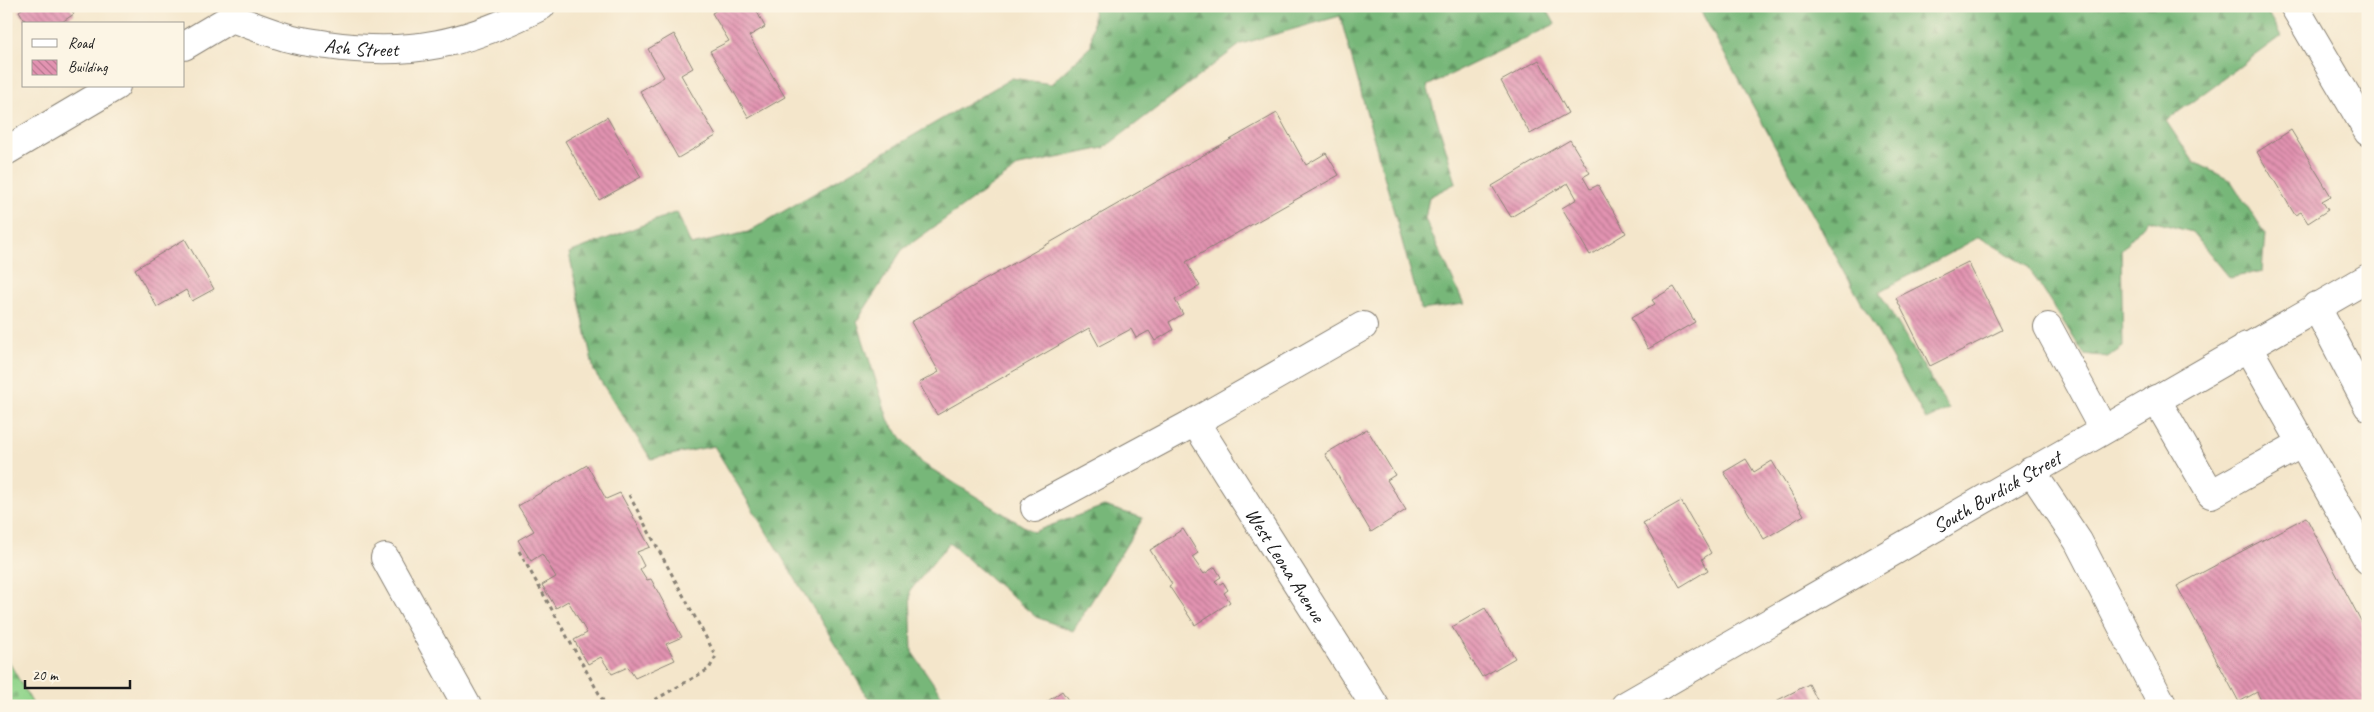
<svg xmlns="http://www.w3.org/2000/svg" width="2374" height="712" viewBox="0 0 2374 712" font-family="Caveat,sans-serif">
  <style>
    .forest { fill: url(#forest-firs); stroke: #4a6a4a }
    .cemetery { fill: url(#cemetery-stones); stroke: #587955 }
    .building { fill: url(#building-back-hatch) }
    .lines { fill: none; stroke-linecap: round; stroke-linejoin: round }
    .minor-casing { stroke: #888174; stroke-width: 30 }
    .path { stroke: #888174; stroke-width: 3; stroke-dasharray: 4 4; stroke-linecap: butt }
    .minor { stroke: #fff; stroke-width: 28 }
    .labels { text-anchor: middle; stroke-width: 4; stroke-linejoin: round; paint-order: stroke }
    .street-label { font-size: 20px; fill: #1c1c1c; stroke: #fcf5e5 }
  </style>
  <defs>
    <pattern id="forest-firs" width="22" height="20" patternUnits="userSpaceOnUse" patternTransform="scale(1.25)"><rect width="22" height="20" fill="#77b779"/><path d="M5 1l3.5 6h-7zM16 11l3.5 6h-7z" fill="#619462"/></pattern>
    <pattern id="cemetery-stones" width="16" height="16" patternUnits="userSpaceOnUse" patternTransform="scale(1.25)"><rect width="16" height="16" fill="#94d68e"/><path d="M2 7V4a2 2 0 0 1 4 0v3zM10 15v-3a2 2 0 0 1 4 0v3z" fill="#7fb77a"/></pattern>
    <pattern id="building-back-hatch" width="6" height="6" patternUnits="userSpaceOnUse" patternTransform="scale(1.25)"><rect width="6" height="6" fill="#e293b1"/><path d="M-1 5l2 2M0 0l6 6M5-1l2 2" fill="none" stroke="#b6778f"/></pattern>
  </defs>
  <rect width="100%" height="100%" fill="#fcf5e5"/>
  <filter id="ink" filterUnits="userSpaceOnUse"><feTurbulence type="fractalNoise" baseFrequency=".02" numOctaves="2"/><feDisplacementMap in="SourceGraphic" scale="10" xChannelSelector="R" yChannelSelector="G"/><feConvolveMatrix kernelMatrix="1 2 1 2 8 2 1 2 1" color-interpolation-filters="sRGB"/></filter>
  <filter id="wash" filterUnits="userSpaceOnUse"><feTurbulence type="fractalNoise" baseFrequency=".0096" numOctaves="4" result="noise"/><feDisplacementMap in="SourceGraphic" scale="20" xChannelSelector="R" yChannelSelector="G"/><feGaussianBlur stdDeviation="1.12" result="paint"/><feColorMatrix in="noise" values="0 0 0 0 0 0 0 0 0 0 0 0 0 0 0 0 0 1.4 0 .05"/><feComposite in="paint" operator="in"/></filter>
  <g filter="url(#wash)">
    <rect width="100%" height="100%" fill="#f4e6cb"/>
    <!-- forest -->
    <path class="forest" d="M1094,6H1545L1555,24L1427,86L1456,183L1429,197L1425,219L1464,304L1421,310L1340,16L1241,44L1104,148L1019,166L902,250L857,321L889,422L922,463L1033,532L1104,506L1143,518L1073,631L1036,617L949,543L910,591L912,652L949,706H873L714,446L651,459L594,371L569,253L677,212L691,245L748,232L1012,78L1051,84L1091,46Z
      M1698,6H2264L2281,36L2166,121L2193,161L2231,181L2265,234L2262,271L2230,278L2192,232L2148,220L2121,250L2123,347L2108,357L2084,354L2027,265L1979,237L1879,292L1949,409L1926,420Z"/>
    <!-- cemetery -->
    <path class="cemetery" d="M6,657L34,706H6Z"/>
    <g id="blocks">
      <!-- building -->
      <path class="building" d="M26,6H69L74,14L59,24H27L19,11Z
        M724,6H754L765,27L749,36L785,97L749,118L710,51L729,41L712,13Z
        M674,34L693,68L681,75L716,136L678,158L640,91L664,77L648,49Z
        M1539,60L1568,113L1530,134L1501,81Z
        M1277,113L1306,165L1326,153L1339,175L1186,262L1200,286L1175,300L1183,314L1169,322L1173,330L1155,341L1149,331L1136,338L1131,329L1099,346L1089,328L937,415L919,383L939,372L911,322Z
        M607,117L641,177L599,200L565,141Z
        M2291,130L2331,196L2322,201L2328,210L2308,223L2301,212L2295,215L2257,152Z
        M1570,140L1590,173L1583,177L1590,189L1598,185L1626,233L1590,255L1562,208L1577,199L1568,183L1511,217L1492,186Z
        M185,239L214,289L192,301L186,290L157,307L135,269Z
        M1968,262L2002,330L1930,366L1896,298Z
        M1674,287L1695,322L1648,349L1631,318L1655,304L1652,300Z
        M1367,429L1395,475L1387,480L1406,510L1371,532L1325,454Z
        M1746,459L1754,472L1772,461L1804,515L1764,539L1724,472Z
        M587,465L606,499L620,493L650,547L637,552L644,566L640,569L647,580L651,579L682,637L666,644L675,660L635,678L628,667L612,674L601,657L588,664L574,640L587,633L568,601L556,608L542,585L556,577L542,554L531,561L518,540L534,531L518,506Z
        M1681,501L1711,553L1702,559L1708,570L1680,587L1643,523Z
        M2306,517L2368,634V706H2264L2257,692L2239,702L2177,586Z
        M1183,529L1198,553L1192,557L1204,574L1215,567L1221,577L1215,581L1219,585L1223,582L1228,590L1224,593L1230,602L1195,625L1169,586L1172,584L1150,550Z
        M1485,608L1515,658L1482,677L1452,627Z
        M1809,684L1820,706H1781L1778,700Z
        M1062,691L1072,706H1041Z"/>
    </g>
  </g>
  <g filter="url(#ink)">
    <use href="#blocks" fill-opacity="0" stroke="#888174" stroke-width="1"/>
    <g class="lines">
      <!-- minor casing -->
      <g class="minor-casing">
        <g id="minor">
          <path d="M2294,6L2368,132"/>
          <path id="s1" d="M184,46L231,18C252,25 272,34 293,39C304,42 316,43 327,45C410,57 467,44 541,6"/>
          <path d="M6,151L116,86"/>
          <path d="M2316,306L2368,406"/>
          <path d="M2048,327L2103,429"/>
          <path d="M2247,346L2368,560"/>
          <path d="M2156,399L2211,494L2302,443"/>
          <path id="s2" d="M1195,422L1375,706"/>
          <path d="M2031,471L2078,541L2163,706"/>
          <path d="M1035,508L1195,422L1363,326"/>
          <path d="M385,558L467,706"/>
          <path id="s3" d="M1625,706L2368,278"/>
        </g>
      </g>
      <!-- path -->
      <path class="path" d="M629,495L716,656L709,669L644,706
        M519,551L606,706"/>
      <!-- minor -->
      <use href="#minor" class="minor"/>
    </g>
  </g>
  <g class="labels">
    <!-- street labels -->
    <g class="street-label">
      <text dy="7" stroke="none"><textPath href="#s1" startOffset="189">Ash Street</textPath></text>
      <text dy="7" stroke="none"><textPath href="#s3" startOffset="429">South Burdick Street</textPath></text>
      <text dy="7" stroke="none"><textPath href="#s2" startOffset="169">West Leona Avenue</textPath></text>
    </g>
  </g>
  <!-- margin -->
  <rect width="2374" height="712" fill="none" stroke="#fcf5e5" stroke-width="25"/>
  <!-- legend -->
  <rect x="22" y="22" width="162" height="65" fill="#fcf5e5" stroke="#a29e95"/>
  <rect x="32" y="39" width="25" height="8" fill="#ffffff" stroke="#a29e95"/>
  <text x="68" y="48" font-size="15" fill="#1c1c1c">Road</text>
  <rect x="32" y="60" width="25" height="15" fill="url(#building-back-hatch)" stroke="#a29e95"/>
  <text x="68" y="72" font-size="15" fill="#1c1c1c">Building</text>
  <!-- scale -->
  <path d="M25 680v8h105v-8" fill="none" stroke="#1c1c1c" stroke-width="2.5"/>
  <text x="32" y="680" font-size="15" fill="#1c1c1c" stroke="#fcf5e5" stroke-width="4" paint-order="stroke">20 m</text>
</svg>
